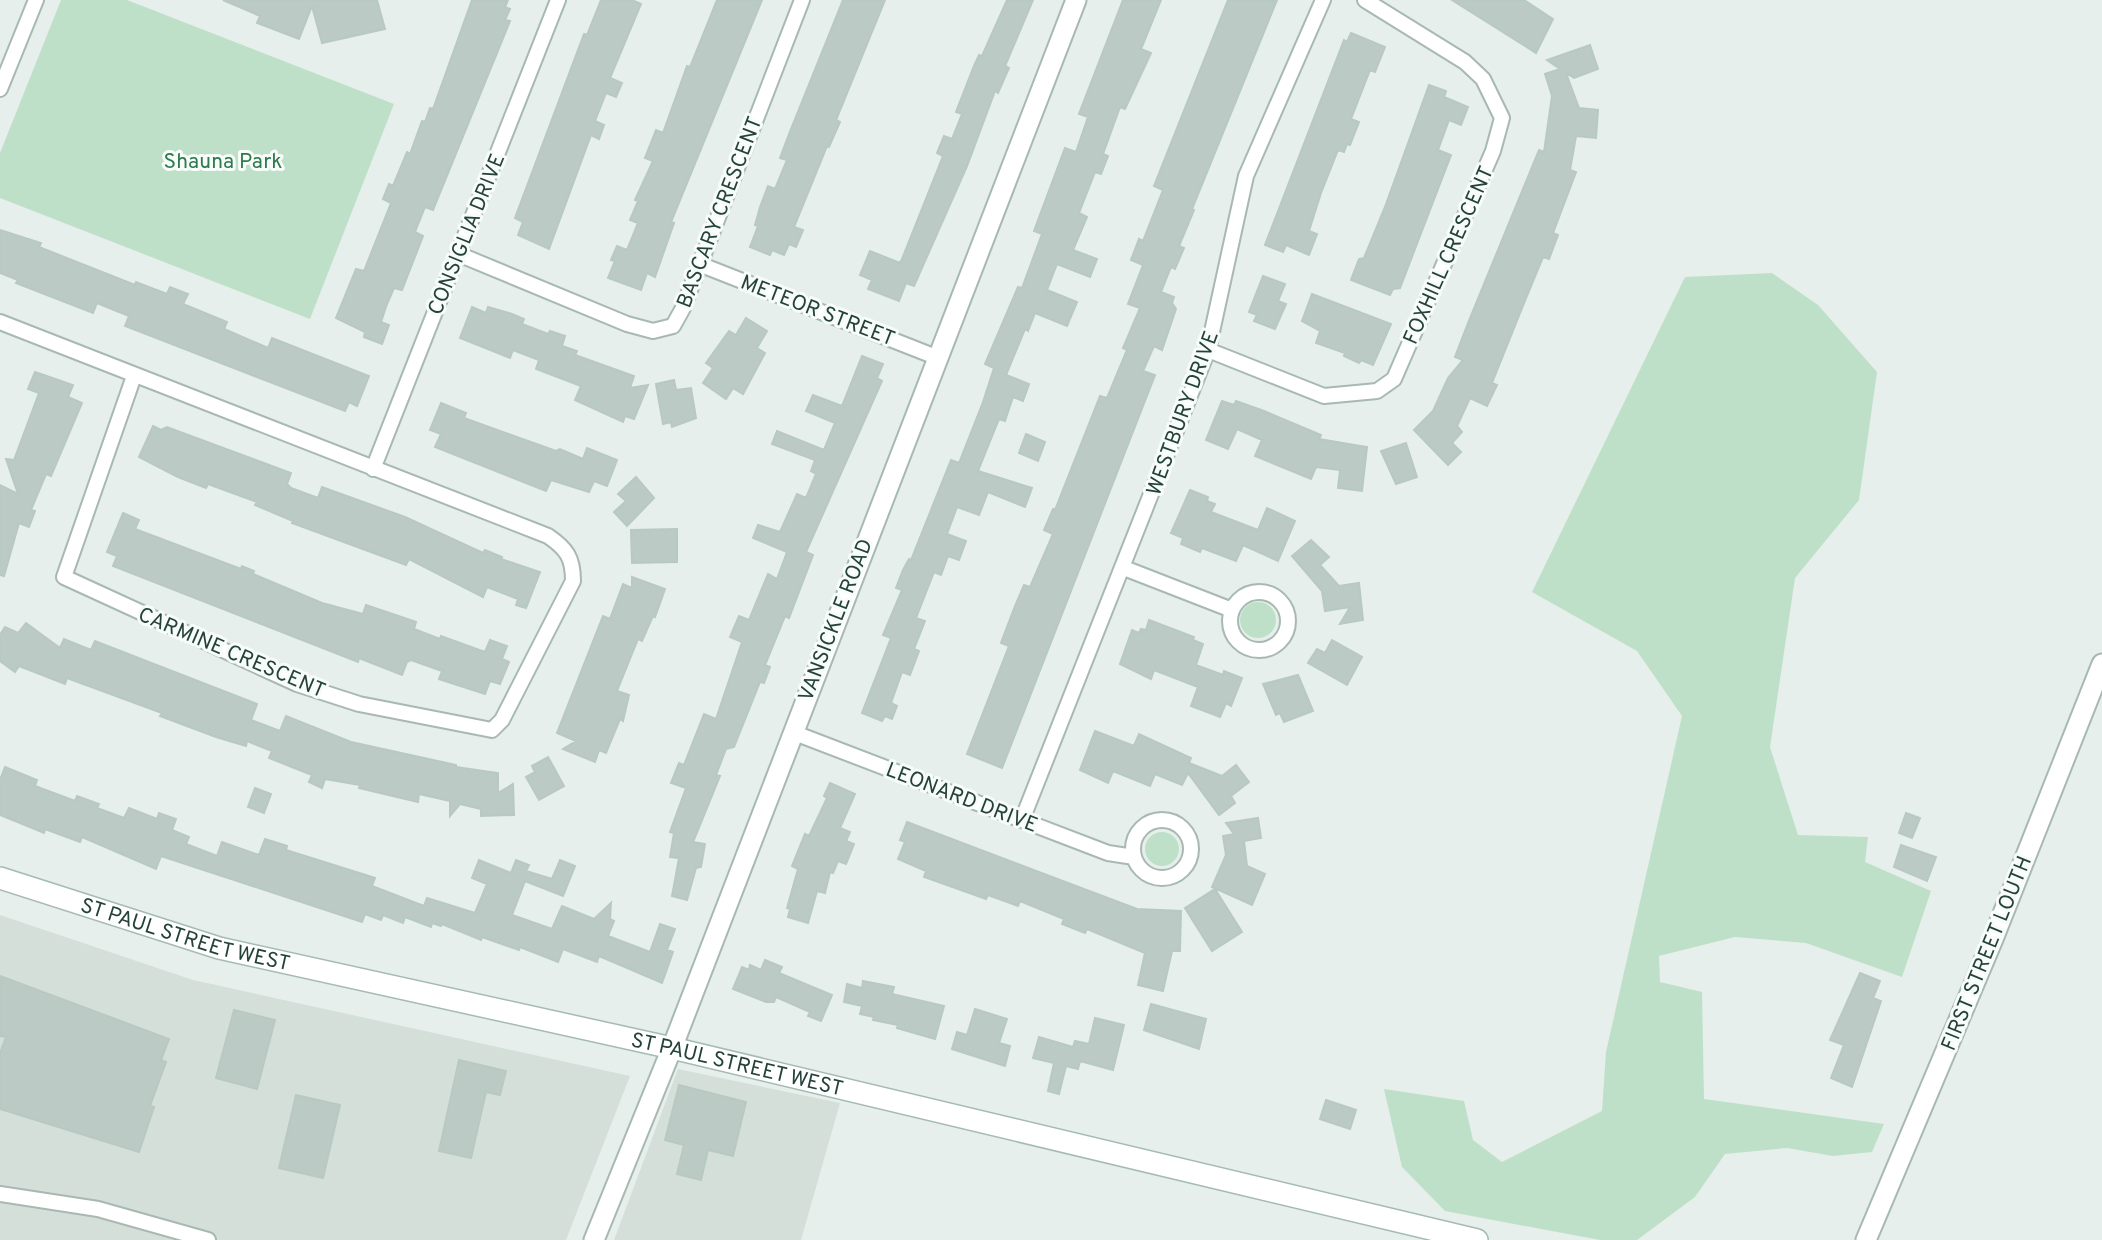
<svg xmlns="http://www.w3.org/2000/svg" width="2102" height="1240" viewBox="0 0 2102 1240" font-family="Overpass,sans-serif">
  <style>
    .built { fill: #d4dfda }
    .green { fill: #bfe0c8 }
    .building { fill: #bbcac4; stroke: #b8c9c2; stroke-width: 2 }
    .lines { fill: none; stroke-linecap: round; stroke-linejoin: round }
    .minor-casing { stroke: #a8b8b2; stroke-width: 18 }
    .tertiary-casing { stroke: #a8b8b2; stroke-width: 23 }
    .secondary-casing { stroke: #a4bbb3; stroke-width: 24 }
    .minor { stroke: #fff; stroke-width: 14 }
    .tertiary { stroke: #fff; stroke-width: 19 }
    .secondary { stroke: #fff; stroke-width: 21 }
    .labels { text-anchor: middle; stroke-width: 6; stroke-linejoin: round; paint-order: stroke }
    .park-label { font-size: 21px; fill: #2d7a4b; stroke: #f7fbf9 }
    .street-label { font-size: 21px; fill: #24423a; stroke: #f7fbf9 }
  </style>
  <rect width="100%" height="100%" fill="#e6efeb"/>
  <!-- built -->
  <path class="built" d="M0,915L193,980L630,1076L566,1240H0Z
    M678,1069L840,1103L801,1240H614Z"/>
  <!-- green -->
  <path class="green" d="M61,0H127L394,104L310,319L0,198V153Z
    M1772,273L1818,305L1877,372L1859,500L1795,578L1770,747L1798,835L1868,837L1865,862L1931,891L1902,977L1806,943L1735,937L1659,956L1660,982L1702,992L1704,1099L1884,1124L1872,1152L1833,1156L1787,1148L1725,1154L1695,1197L1637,1240H1600L1445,1211L1402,1167L1384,1089L1464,1101L1473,1140L1502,1162L1602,1111L1606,1052L1682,716L1637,651L1532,592L1685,277Z
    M1240 620a18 18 0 1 1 36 0a18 18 0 1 1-36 0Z
    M1145 849a17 17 0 1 1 34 0a17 17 0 1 1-34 0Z"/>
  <!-- building -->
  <path class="building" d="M223,0H377L385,29L322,43L312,6L299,39L257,23L260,16Z
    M472,0H508L505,7L510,9L505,20L510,21L433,210L425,207L415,232L423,236L402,290L394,288L387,304L381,322L389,325L382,344L364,337L365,332L336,318L356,269L364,271L391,203L383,199L389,184L393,186L407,152L410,154L422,121L425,122L430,108L433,109Z
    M601,0H632L641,4L610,78L622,83L616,97L606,93L595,121L604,125L599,139L591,135L549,249L518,235L523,222L515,218L584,34L587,35Z
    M717,0H762L671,222L674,223L655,277L647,273L641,290L608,278L615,261L611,260L617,246L627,250L638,223L630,220L638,201L635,200L653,161L645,158L656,130L663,133L687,66L690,67Z
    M843,0H885L836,120L840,122L829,147L827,146L794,227L803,230L796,247L789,244L784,255L772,250L770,255L750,247L758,226L755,225L760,207L768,186L775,189L787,160L780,158L789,134Z
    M1007,0H1033L1005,66L1009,68L998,93L995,91L967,166L914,286L906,283L899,301L868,289L872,280L860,275L870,251L900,263L902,259L943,156L937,153L944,136L952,139L962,114L956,112L974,66L979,55L982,56Z
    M1123,0H1161L1141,49L1151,53L1125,109L1120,107L1103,154L1108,156L1101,174L1095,172L1079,213L1087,217L1073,250L1097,259L1090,277L1057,264L1047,290L1077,302L1067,326L1035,313L1028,331L1025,329L1006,375L1029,384L1023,401L1013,397L1005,421L999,419L978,471L1032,488L1025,507L988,492L979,515L957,507L947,534L966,541L959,560L948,556L941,575L934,572L916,618L925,621L914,649L919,651L910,675L902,672L891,703L897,706L892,719L885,716L882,721L862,713L891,638L883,635L902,590L896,588L903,570L909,559L911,560L951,460L959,463L983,402L994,368L985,364L1018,287L1022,288L1042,234L1034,231L1065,148L1076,152L1088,117L1079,114Z
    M1228,0H1277L1192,209L1194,210L1179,246L1184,248L1175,269L1171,267L1161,292L1174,297L1172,303L1176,309L1162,350L1154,346L1143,371L1155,375L1002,768L967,754L1009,646L1001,643L1015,606L1024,585L1030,587L1053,534L1044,530L1053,509L1055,510L1100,396L1107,398L1127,350L1123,348L1140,308L1128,304L1143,265L1131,260L1139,239L1143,241L1163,190L1154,186Z
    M1452,0H1524L1553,19L1536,53Z
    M1351,33L1385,47L1375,72L1370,70L1351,119L1359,122L1350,145L1347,144L1344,152L1338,150L1321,193L1309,231L1317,234L1309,255L1286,245L1283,252L1265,245L1344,40L1347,42Z
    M1590,45L1598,69L1574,78L1566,73L1579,108L1598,110L1596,138L1576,136L1570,170L1576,172L1553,233L1558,235L1549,259L1543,257L1522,308L1492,383L1497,385L1487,406L1470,398L1457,426L1462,432L1452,443L1461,452L1448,465L1414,430L1433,411L1448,378L1463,360L1455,357L1468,323L1539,150L1544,152L1552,96L1545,74L1560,69L1547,60Z
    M1429,85L1446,91L1444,97L1468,107L1461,125L1449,120L1438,150L1451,155L1400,288L1393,289L1390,295L1351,280L1359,259L1364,258L1385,207Z
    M0,230L41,243L39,247L135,285L136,282L167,294L170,287L188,294L183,304L227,322L224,329L268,348L272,338L369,376L357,406L349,402L345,411L125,326L129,316L97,303L93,313L16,283L18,280L0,273Z
    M1263,276L1285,284L1278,301L1286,304L1275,329L1254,321L1257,315L1249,312Z
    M1312,294L1391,324L1373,365L1361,360L1359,363L1344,356L1345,353L1316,343L1320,331L1302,321Z
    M472,307L486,313L488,307L512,314L524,319L522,324L548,334L550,331L565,336L562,346L577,351L575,355L634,376L630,388L648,385L634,419L625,416L623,422L575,400L581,386L536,369L539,360L513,350L510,358L460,338Z
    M746,318L767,331L757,348L765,353L743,394L733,388L726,399L703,383L713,368L706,363L729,331L736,335Z
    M862,356L883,364L877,378L882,381L806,552L813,555L789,618L785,616L765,665L770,667L764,683L760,682L734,747L726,749L716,775L720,776L693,842L705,844L701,867L696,868L687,900L672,896L679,858L670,857L674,833L670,832L686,788L671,783L679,763L684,765L704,714L716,719L742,642L730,637L739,616L749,620L768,574L777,579L787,552L753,538L758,525L780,532L797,494L806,498L816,474L811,471L815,460L772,444L777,431L824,450L835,423L806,411L813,395L842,406Z
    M35,372L73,385L68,397L82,403L51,476L46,474L31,510L35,511L29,527L19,523L4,576L0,575V485L18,494L6,459L14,460L39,393L28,389Z
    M674,380L676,390L691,388L696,418L672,427L671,422L663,424L656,384Z
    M1222,401L1234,405L1236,401L1264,411L1321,435L1319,439L1367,447L1362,491L1338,488L1340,470L1316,467L1311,479L1255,456L1262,440L1237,429L1228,449L1206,440Z
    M441,403L466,413L464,418L556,451L560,449L583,459L587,448L617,460L607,486L594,481L589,492L551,480L546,491L435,447L441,434L430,430Z
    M153,426L161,430L167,427L291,473L287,484L291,488L318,498L322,487L405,517L483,553L485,550L502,557L501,559L540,572L526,608L516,605L518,599L487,587L483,597L409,559L406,565L292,523L293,521L255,505L257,502L208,484L206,488L178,477L139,457Z
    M1026,434L1045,442L1038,461L1019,453Z
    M1406,443L1417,477L1396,484L1381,451Z
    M636,477L654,498L627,526L614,512L626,501L618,494Z
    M1190,490L1208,497L1207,501L1215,504L1211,512L1258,530L1267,508L1295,521L1278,561L1243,545L1236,561L1202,548L1200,552L1181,544L1183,538L1171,533Z
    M123,513L139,520L135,529L241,569L242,566L254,571L253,574L322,603L363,614L366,605L416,622L414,629L440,639L441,636L485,652L490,640L507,646L502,659L509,662L500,684L490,681L485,694L439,679L442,671L411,660L407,662L402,675L359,658L358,662L113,566L117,556L107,552Z
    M677,529V562L632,563L631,530Z
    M1311,540L1329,557L1320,565L1339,586L1359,583L1363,620L1340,624L1350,607L1325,611L1322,591L1292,556Z
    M632,577L665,589L655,617L653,616L642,641L638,639L617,691L629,695L623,721L620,719L606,753L599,750L595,762L563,749L576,741L557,733L603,616L610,619L623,584L632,588Z
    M1149,620L1194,637L1193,640L1203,644L1196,665L1223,675L1224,671L1242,678L1231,706L1226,703L1220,717L1191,706L1198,687L1154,670L1151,679L1120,664L1132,630L1139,633L1141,629L1146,630Z
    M26,623L60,648L64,639L91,650L95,641L257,704L251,720L280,731L286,716L351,742L456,765V767L498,773V793L513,784L514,815L481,816V809L460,804L450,816V801L419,794L418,802L359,788L360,785L325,779L322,788L309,782L312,775L269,758L272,751L247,741L246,746L216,737L160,716L162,713L67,678L65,684L19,666L15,672L0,661V635L5,627L18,633Z
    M1332,640L1362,657L1347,685L1308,663L1317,649L1325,653Z
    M1298,675L1313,711L1284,722L1280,713L1276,715L1263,684Z
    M1095,731L1134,746L1139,734L1191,758L1189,763L1222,776L1236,765L1249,782L1231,796L1235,803L1219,815L1188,773L1182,785L1155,774L1150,786L1113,771L1108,783L1080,770Z
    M548,757L564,786L539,800L526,777L535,772L532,766Z
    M5,767L37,780L35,786L75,801L77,796L99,804L97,808L124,818L129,808L157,819L159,813L176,819L172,830L189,837L186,844L217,856L222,842L259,855L265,839L287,846L286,850L375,878L372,886L424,906L427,898L475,913L487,884L472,878L479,860L511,873L516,860L529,865L526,871L552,879L560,860L575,866L563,896L525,881L512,915L552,929L562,906L594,919L611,903L610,919L614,921L608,936L650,952L660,924L675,929L667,950L673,952L662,983L599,956L597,962L563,949L558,962L520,947L519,950L482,937L481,940L442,924L441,926L432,923L431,927L405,917L403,923L383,915L381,920L365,914L362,922L161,856L156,869L82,837L80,842L45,829L44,833L0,815V780Z
    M830,783L855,794L840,828L850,832L846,841L854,844L846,864L838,861L833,873L830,872L825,893L817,891L808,923L788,917L790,909L787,908L798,869L792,866L805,834L809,836L827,798L824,796Z
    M255,788L271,794L264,813L248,807Z
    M1906,813L1920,818L1912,838L1899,833Z
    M1258,818L1261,838L1244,841L1247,866L1265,874L1252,905L1212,887L1226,855L1223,836L1234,834L1226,823Z
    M907,822L1137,909L1181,911L1180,951H1172L1163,991L1138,985L1145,953L1087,929L1085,933L1062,924L1064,919L1020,901L1018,906L988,895L986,899L924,877L926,871L898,859L905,842L900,840Z
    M1901,845L1936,857L1927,881L1894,867Z
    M1215,889L1242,932L1212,951L1185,908Z
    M765,960L782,967L779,973L832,995L821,1021L808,1016L810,1012L776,997L774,1002H766L733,989L742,967L749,970L750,965L761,970Z
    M1860,973L1880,981L1873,998L1881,1001L1852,1087L1831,1078L1844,1045L1830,1040Z
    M0,976L169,1039L161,1060L166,1062L150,1106L154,1107L139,1152L0,1109V1053L6,1037L0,1036Z
    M863,981L894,987L892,994L944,1006L935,1039L897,1028L898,1025L873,1020L874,1017L860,1014L862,1006L844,1002L847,984L862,988Z
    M1151,1004L1206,1019L1199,1049L1144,1030Z
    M975,1009L1007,1019L999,1043L1010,1046L1005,1066L952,1049L957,1032L967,1035Z
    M234,1010L275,1020L257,1089L216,1078Z
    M1095,1018L1124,1025L1113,1070L1080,1061L1078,1069L1066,1066L1059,1094L1048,1091L1054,1063L1033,1058L1039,1037L1073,1047L1075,1041L1089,1044Z
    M459,1060L506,1071L500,1095L486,1092L471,1158L439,1151Z
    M679,1085L746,1102L733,1156L708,1150L701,1180L677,1174L684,1145L665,1140Z
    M296,1095L340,1105L323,1178L279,1168Z
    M1326,1100L1356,1110L1350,1129L1320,1119Z"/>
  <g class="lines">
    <!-- minor casing -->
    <g class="minor-casing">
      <path id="minor" d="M0,89L36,0
        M458,254L627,324L653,331L673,326L683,308L802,0
        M699,264L936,357
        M0,322L548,536C567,549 573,558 573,581L502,720L492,730L359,704L297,684L64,577L134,376
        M1208,350L1324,396L1377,391L1394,379L1493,151L1502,118L1483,79L1465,62L1365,0
        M373,469L558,0
        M1124,568L1232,610
        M1230 621a29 29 0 1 1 58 0a29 29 0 1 1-58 0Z
        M792,732L1108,853L1134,857
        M1133 849a29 29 0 1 1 58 0a29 29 0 1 1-58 0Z
        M1022,820L1208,350L1246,176L1323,0
        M0,1194L98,1209L208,1240"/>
    </g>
    <!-- tertiary casing -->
    <g class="tertiary-casing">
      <path id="tertiary" d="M594,1240L672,1048L1076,0
        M1866,1240L1993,939L2102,664"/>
    </g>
    <!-- secondary casing -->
    <g class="secondary-casing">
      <g id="secondary">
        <path id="s1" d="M0,878L219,948L672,1048L1477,1240"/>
      </g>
    </g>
    <!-- minor -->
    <use href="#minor" class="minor"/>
    <!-- tertiary -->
    <use href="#tertiary" class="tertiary"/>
    <!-- secondary -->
    <use href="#secondary" class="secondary"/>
  </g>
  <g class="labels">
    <!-- park labels -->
    <g class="park-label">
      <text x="223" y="168">Shauna Park</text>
    </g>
    <!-- street labels -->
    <g class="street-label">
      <text transform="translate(719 212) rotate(-69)" y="7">BASCARY CRESCENT</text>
      <text transform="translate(466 234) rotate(-68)" y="7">CONSIGLIA DRIVE</text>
      <text transform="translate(1448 255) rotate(-66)" y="7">FOXHILL CRESCENT</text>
      <text transform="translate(818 310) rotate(21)" y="7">METEOR STREET</text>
      <text transform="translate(1182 413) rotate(-70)" y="7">WESTBURY DRIVE</text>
      <text transform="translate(835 620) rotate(-69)" y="7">VANSICKLE ROAD</text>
      <text transform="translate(232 652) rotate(23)" y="7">CARMINE CRESCENT</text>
      <text transform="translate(962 797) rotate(21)" y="7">LEONARD DRIVE</text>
      <text dy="7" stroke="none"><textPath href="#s1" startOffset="194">ST PAUL STREET WEST</textPath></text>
      <text transform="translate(1986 953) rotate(-68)" y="7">FIRST STREET LOUTH</text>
      <text dy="7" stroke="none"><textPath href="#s1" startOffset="761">ST PAUL STREET WEST</textPath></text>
    </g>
  </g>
</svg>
